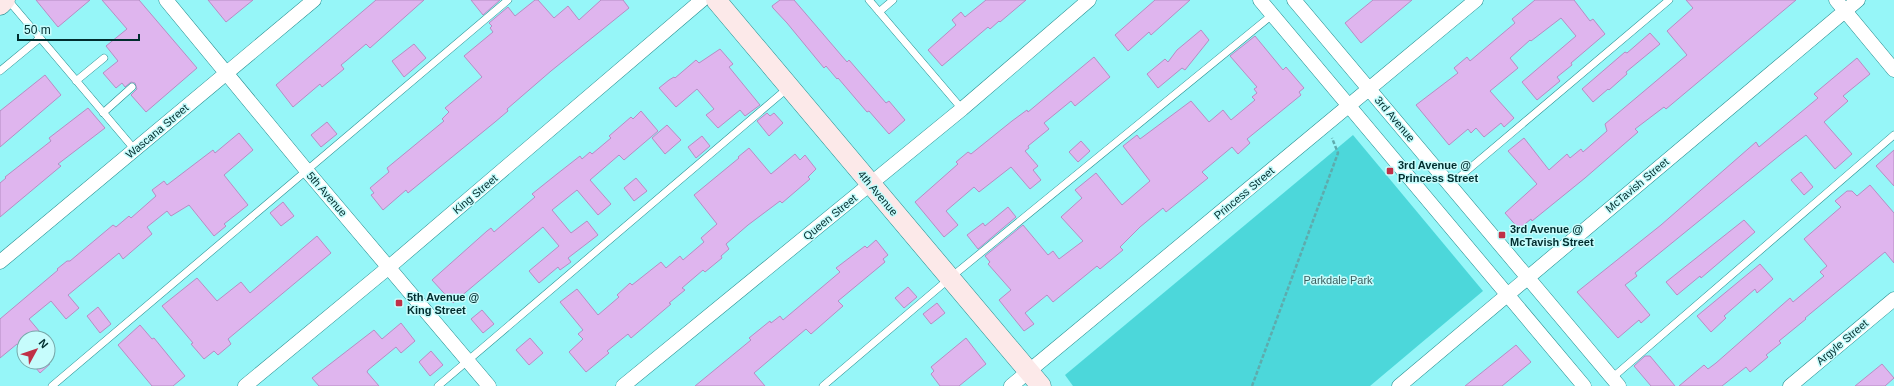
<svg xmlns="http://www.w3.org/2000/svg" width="1894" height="386" viewBox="0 0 1894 386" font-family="Helvetica,sans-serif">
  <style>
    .green { fill: #4cd7da }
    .building { fill: #dfb5ee; stroke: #b68dc4 }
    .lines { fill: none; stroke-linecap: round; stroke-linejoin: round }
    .lane-casing { stroke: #248d8f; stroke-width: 8 }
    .street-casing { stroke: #248d8f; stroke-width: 15 }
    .secondary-casing { stroke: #248d8f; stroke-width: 21 }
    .path { stroke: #5eabad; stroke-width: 2.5; stroke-dasharray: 4 2; stroke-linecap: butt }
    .lane { stroke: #fff; stroke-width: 7 }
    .street { stroke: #fff; stroke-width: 14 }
    .secondary { stroke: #fce9e9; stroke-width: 20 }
    .poi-dot { fill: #c03047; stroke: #c6fcfc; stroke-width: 1.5 }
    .labels { text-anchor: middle; stroke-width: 3; stroke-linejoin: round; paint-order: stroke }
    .street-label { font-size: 11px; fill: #012d2e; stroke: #c6fcfc }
    .poi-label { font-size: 11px; font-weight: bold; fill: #012d2e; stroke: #c6fcfc; text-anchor: start }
    .park-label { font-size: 11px; fill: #3c5f5f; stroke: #c6fcfc }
  </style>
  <rect width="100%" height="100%" fill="#96f6f8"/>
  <!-- green -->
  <path class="green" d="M1353,135L1483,291L1370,386H1073L1065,375Z"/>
  <!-- building -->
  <path class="building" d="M36,0H90L58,27Z
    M102,0H139L197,68L146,112L131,95L137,89L135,83L131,82L125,87L122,83L116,88L103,73L118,61L106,46L127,29Z
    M208,0H253L226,22Z
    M376,0H424L370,48L366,44L346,61L341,65L344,69L322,87L320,84L293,107L276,85Z
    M471,0H500L483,15Z
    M535,0H538L554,18L568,6L579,20L601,0H623L629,8L551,71L507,109L508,111L495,122L408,193L406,190L383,210L371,195L374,193L370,188L389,172L387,168L444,121L442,119L449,112L445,108L482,77L464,56L493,32L490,28L492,26L489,23L508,7L515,16Z
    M780,0H794L847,62L849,60L886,103L889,101L905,120L889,134L869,111L867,112L838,78L837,79L826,66L824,68L787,23L773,8L772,6Z
    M986,0H1026L1000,22L999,21L990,29L988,27L942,66L928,50L956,25L952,20L961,12L965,17Z
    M1155,0H1190L1151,35L1149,32L1128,51L1115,35Z
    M1373,0H1412L1361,43L1345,23Z
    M1535,0H1574L1590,21L1593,19L1605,34L1571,63L1572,65L1557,77L1560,81L1537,100L1522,82L1576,36L1561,18L1531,41L1530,40L1510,58L1518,68L1490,91L1514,118L1504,127L1501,123L1484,137L1476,128L1471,133L1468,129L1449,145L1416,105L1458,73L1454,68L1467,57L1470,61L1515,23L1512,19Z
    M1686,0H1796L1666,109L1664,107L1635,129L1638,132L1585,178L1532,221L1531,219L1519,229L1505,213L1537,184L1508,151L1524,138L1549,170L1567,154L1570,158L1581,149L1583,152L1607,131L1605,124L1687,55L1667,31L1693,8Z
    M1201,30L1209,40L1185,70L1182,68L1158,88L1147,74L1165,59L1168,62L1177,50Z
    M1650,33L1660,44L1626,72L1627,74L1609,90L1608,89L1593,102L1582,89L1625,52L1627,53Z
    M1255,36L1283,70L1286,67L1304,88L1299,92L1301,95L1247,139L1250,143L1238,154L1232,147L1202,172L1208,178L1166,212L1163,208L1140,227L1120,247L1123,250L1100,269L1097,266L1053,302L1047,295L1025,313L1034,324L1024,331L999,300L1011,290L988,264L990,262L985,256L1023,225L1048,255L1053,251L1059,259L1083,241L1061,217L1082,198L1075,190L1096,173L1122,205L1150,181L1123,146L1137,135L1140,139L1191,101L1209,122L1223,110L1231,120L1255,100L1252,97L1257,93L1254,89L1257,87L1230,56Z
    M414,44L426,58L404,77L392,61Z
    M720,49L733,64L729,67L760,105L745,116L740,110L718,128L706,115L714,109L697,89L676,107L659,88L669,80L674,77L675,78L696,60L699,63Z
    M1094,57L1110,77L1075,106L1071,101L1044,123L1049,129L1028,146L1029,148L1025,151L1038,166L1033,170L1041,180L1030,189L1011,167L979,192L974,187L946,211L958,225L944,237L915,202L958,164L956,162L968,152L971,154L1012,121L1027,110L1028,112Z
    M1857,58L1870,74L1843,96L1848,101L1824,122L1852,154L1835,169L1806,135L1785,151L1635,273L1637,276L1625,285L1650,315L1641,323L1639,320L1618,338L1577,292L1661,225L1756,142L1759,147L1818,98L1814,94Z
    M45,75L61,95L0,147V111Z
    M88,108L105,128L58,164L61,166L0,217V183L6,178L5,177L51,141L49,138Z
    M641,111L658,131L624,160L619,155L590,180L611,204L598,215L577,190L552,210L571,233L587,221L598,235L568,258L571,262L560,270L558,267L539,283L529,271L559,246L543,227L453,303L432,280L487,231L491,228L494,232L535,197L532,194L557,174L580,156L582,159L590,152L592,154L611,138L609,136L631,117L633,119Z
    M767,113L770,116L774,113L783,123L769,136L757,121Z
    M327,122L337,134L321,147L311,135Z
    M667,125L681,140L665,154L652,138Z
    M239,133L253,150L224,175L248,205L224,224L226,226L214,236L189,205L171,216L167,211L147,227L152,234L138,246L123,259L119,253L68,295L79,308L66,319L51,301L29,319L45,338H24V353L17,344L0,358V319L58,270L57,269L67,261H70L113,225L116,227L129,216L131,218L156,196L152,190L164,181L167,185L213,150L215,153Z
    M702,136L710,146L696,158L688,147Z
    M1081,141L1090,151L1078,162L1069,152Z
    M749,148L771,174L795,154L800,160L805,155L816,169L808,177L810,179L782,203L780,201L748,225L726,244L729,249L721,256L722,258L705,272L703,270L682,288L685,290L669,303L671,304L631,338L628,334L607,351L609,353L586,372L569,352L583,339L578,334L583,330L560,302L577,289L598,315L619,297L617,295L630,283L632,285L661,262L666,268L680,256L683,260L704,242L701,238L717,224L694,195L739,158L738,157Z
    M1894,150V186L1876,166Z
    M1801,172L1813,187L1804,195L1791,180Z
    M636,178L647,191L634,201L624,188Z
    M1870,185L1894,213V263L1885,252L1805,318L1806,319L1779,341L1781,343L1766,355L1768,357L1750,372L1746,367L1722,386H1679L1704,365L1708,369L1716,363L1790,298L1793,302L1824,276L1820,272L1827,266L1804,239L1841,207L1835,201L1847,191H1852L1857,196Z
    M283,202L294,216L281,226L270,213Z
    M1008,207L1016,217L978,249L967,235L983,223L985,226Z
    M1744,220L1755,232L1701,278L1700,276L1677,295L1666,282Z
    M317,236L331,253L228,339L231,344L218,355L214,351L204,359L191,344L193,343L162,306L197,278L217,301L241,282L250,293Z
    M876,240L888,255L883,259L885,262L838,301L843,306L811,334L806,329L754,373L765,386H695L751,340L749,338L770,321L771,323L780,316L783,320L840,272L836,268L865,246L867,248Z
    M1760,264L1773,279L1757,293L1755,289L1724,316L1726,318L1711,332L1697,316Z
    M908,287L917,297L904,308L895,298Z
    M937,303L945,313L931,324L923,314Z
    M98,307L111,324L100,333L87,316Z
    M482,310L494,324L483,333L471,319Z
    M401,323L415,341L401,353L396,347L368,370L367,372L379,386H319L312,378L374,330L382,339Z
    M140,325L152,339L154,338L185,376L173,386H152L118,345Z
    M530,338L543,353L529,365L516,350Z
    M966,338L986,364L959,386H940L931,374L934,371L931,367Z
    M1516,345L1531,362L1502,386H1465Z
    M431,351L443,365L430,376L419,362Z
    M1645,356H1650L1675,386H1651L1634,366Z
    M31,362H48L50,364L40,373Z
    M1882,364L1894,378L1885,386H1855Z"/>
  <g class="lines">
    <!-- lane casing -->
    <g class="lane-casing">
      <path id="lane" d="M8,0L135,150
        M869,0L962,109
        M879,12L893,0
        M0,71L40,38
        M76,81L104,58
        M103,113L132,87
        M1450,185L1669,0
        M1612,378L1894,135
        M52,386L508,0
        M438,386L789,87
        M823,386L950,278L1272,15"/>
    </g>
    <!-- street casing -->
    <g class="street-casing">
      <path id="street" d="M166,0L307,171L489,386
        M1260,0L1584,386
        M1294,0L1619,386
        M1836,0L1894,70
        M0,262L314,0
        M245,386L389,267L702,0
        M623,386L962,109L1089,0
        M1011,386L1476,0
        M1399,386L1858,0
        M1790,386L1894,299"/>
    </g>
    <!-- secondary casing -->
    <g class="secondary-casing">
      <path id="secondary" d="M716,0L1041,386
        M0,5L5,0"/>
    </g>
    <!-- path -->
    <path class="path" d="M1252,386L1338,153L1332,138"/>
    <!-- lane -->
    <use href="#lane" class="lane"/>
    <!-- street -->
    <use href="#street" class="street"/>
    <!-- secondary -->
    <use href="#secondary" class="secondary"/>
  </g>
  <!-- markers -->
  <g class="poi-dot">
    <rect x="1386" y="167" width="8" height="8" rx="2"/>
    <rect x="1498" y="231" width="8" height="8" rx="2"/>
    <rect x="395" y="299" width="8" height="8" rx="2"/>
  </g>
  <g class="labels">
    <!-- street labels -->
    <g class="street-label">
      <text transform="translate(1395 119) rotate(50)" y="4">3rd Avenue</text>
      <text transform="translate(157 131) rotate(-40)" y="4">Wascana Street</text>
      <text transform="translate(1637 185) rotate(-40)" y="4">McTavish Street</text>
      <text transform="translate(878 193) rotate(50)" y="4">4th Avenue</text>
      <text transform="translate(1244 193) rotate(-40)" y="4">Princess Street</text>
      <text transform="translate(327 194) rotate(49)" y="4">5th Avenue</text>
      <text transform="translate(475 194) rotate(-40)" y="4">King Street</text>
      <text transform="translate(830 217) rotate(-39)" y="4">Queen Street</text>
      <text transform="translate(1842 342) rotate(-40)" y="4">Argyle Street</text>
    </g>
    <!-- poi labels -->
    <g class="poi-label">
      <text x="1398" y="169">3rd Avenue @<tspan x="1398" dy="13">Princess Street</tspan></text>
      <text x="1510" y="233">3rd Avenue @<tspan x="1510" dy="13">McTavish Street</tspan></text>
      <text x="407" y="301">5th Avenue @<tspan x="407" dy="13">King Street</tspan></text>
    </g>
    <!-- park labels -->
    <g class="park-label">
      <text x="1338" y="284">Parkdale Park</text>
    </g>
  </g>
  <!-- north arrow -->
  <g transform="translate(36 350) rotate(50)"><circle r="19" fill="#c6fcfc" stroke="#77a9aa"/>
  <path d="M0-3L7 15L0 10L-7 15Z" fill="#c03047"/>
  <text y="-6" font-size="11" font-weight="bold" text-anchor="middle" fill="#012d2e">N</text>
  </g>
  <!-- scale -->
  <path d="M18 34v6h121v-6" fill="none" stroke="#012d2e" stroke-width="2"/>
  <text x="24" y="34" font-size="12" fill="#012d2e" stroke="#c6fcfc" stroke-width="3" paint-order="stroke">50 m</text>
</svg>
